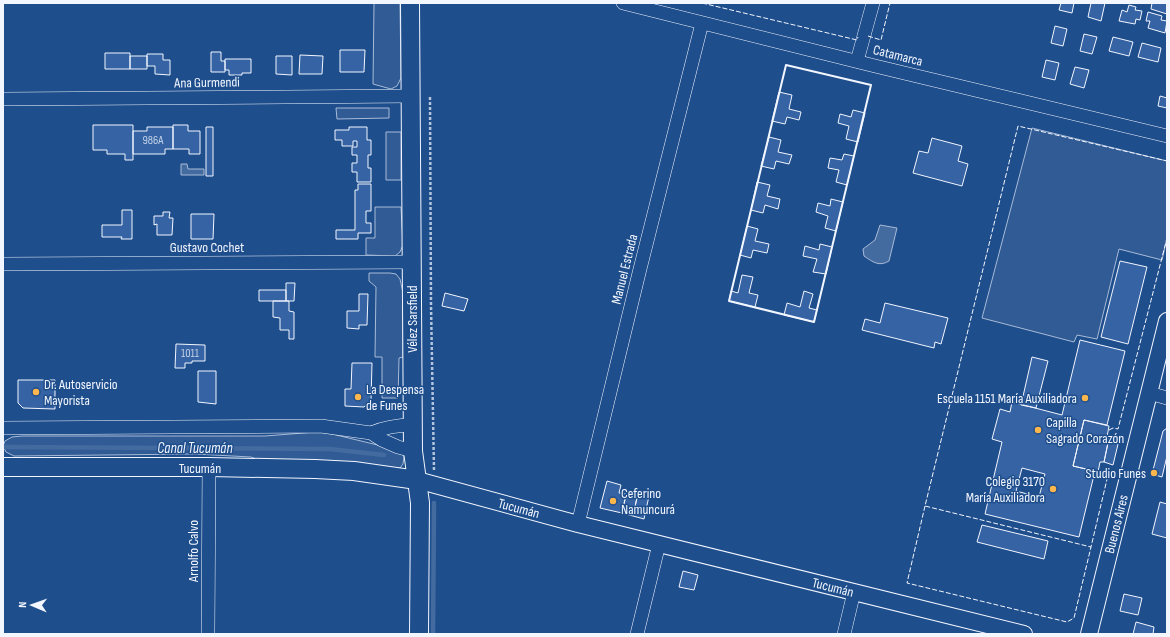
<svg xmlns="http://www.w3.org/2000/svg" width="1170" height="637" viewBox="0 0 1170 637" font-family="'Sofia Sans Condensed',sans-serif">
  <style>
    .built { fill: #305b95; stroke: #a8bbd7 }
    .water { fill: #446ba0; stroke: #a8bbd7 }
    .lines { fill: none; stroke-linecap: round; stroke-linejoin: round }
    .stream { stroke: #446ba0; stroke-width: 4.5 }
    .building { fill: #3563a3; stroke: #f2f6ff; fill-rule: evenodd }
    .minor-casing { stroke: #f2f6ff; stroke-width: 14 }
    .tertiary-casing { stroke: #f2f6ff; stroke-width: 18 }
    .secondary-casing { stroke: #f2f6ff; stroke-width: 20 }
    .path { stroke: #b3c4dc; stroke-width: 2.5; stroke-dasharray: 3 2; stroke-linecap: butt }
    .minor { stroke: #1f4e8c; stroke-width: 13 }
    .tertiary { stroke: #1f4e8c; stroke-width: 16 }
    .secondary { stroke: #1f4e8c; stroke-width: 18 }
    .fence { stroke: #f2f6ff; stroke-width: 1; stroke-dasharray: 5 2; stroke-linecap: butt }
    .wall { stroke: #f2f6ff; stroke-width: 2 }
    .poi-dot { fill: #ffb74d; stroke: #1f4e8c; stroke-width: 1.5 }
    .labels { text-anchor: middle; stroke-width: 3; stroke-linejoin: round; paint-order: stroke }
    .number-label { font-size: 12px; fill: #c3d1e8 }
    .street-label { font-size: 14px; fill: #f2f6ff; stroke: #1f4e8c }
    .poi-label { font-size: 14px; fill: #f2f6ff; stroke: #1f4e8c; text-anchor: start }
    .water-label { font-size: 15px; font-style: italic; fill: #f2f6ff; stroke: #1f4e8c }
  </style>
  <rect width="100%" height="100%" fill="#1f4e8c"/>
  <!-- built -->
  <path class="built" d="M374,3H400L401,78L397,86L391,89L373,84Z
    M336,108H389V118L337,119Z
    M1032,128L1167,161V238L1162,260L1119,249L1097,339L1077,335L1074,342L982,318Z
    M386,132H401V180H386Z
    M375,207H401L403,245L400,252L395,256L366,255V238H375Z
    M369,273H390L396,274L400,279L403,293V357L399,358L398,398H382V357H375L376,287L369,281Z
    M316,432L328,433L390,448L402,452L404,457L403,464L400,468H392L262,461L251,457L195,454L14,456L6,452L3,446L5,441L12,437L22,436H265Z"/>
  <!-- water -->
  <path class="water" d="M181,164H187L188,169H204V175H181Z
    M880,225L897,228L889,261C879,267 873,262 864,256L863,249L875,240Z"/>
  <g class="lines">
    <!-- stream -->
    <path class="stream" d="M5,447L330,449L384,455
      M433,634L434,503"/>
  </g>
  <!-- building -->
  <path class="building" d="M1061,3H1074L1072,13L1059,10Z
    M1091,3H1105L1101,21L1088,17Z
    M1152,3H1167V14L1151,9Z
    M1129,5L1136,7L1135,10L1142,11L1140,20L1136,19L1135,24L1119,21L1122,10L1127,12Z
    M1148,12L1162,16L1161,20L1167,21L1165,33L1148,28L1150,21H1146Z
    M1055,26L1067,29L1063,46L1051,43Z
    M1084,34L1097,37L1092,54L1080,51Z
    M1113,37L1133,42L1129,56L1109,51Z
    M1142,43L1161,48L1158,62L1138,57Z
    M340,50H365L364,72H340Z
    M211,52H221V61H225V72H211Z
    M105,53H130V69H105Z
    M147,54H163V60H170V75L155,74V66H147Z
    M300,55L323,56L322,74H299Z
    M130,56H147V69H130Z
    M276,56H292V75L276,74Z
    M225,59H251V73H242V75H229V70H225Z
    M1046,60L1059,63L1055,80L1042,77Z
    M1075,67L1089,70L1084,88L1070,84Z
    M779,92L792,95L789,109L801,112L799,120L787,117L785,124L772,121Z
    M1160,96L1167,98V108L1158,106Z
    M853,110L865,113L858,142L846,139L849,126L838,123L840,114L851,117Z
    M93,125H133V160H125V154H107V150H93Z
    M173,125H188V131H200V154H189V149H173Z
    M147,127H173V149H165V154H133V131H147Z
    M206,127H213V176H206Z
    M349,127H367V140H371V155H368V168H371V182H357V172H352V163H357V155H352V147H357V141H353V146H342V140H335V130H349Z
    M769,137L781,140L778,152L792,155L789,164L776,161L774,169L761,166Z
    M932,138L962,146L958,161L968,164L962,186L913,173L919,151L928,153Z
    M844,154L854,156L847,185L836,182L839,170L828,168L830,158L842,160Z
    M757,182L770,185L767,196L780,199L778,209L765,205L763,213L751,210Z
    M358,184H371V211H366V223H371V233H358V239H336V230H355V190H358Z
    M831,199L843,202L836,231L825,228L828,216L816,212L818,203L830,206Z
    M122,210H132V239H121L122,237H102V225H122Z
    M163,212H170L169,218H173L172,235H157V224L154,225V216H163Z
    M191,214H214L213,239H191Z
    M747,226L758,229L755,241L769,244L767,253L753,250L751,258L740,255Z
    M820,244L832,247L826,274L813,272L817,259L803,256L805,246L819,250Z
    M1120,261L1147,267L1128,344L1101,337Z
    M742,275L753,277L749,293L758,295L755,307L729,301L731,291L738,293Z
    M286,283H295L294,301H286Z
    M259,290H286V301H259Z
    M804,291L813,294L809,308L817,310L814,322L784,315L787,303L800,307Z
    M445,293L468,299L464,311L442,306Z
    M359,294H368L367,325H359V329L347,328V311H359Z
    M273,301H289V311L294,312V339H289V330H280V318L273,317Z
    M885,303L948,318L941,344L935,342L934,348L862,330L865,319L880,323Z
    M1080,340L1125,351L1107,425L1084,420L1073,466L1095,471L1079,537L985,514L1002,442L992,439L1000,409L1010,412L1012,402L1062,415ZM1022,468L1045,474L1039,497L1016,491Z
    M176,344L205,345V361H192V363H185V368H175Z
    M1032,357L1048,361L1036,408L1021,405Z
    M352,363H372L371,400L364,407L345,406V389H351Z
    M198,371H216V404L198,402Z
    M18,380H55V409L23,408L18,403Z
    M1084,420L1109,426L1107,437L1109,438L1104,462H1100L1098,472L1073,466Z
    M1167,428V456L1162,477L1152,474L1163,431Z
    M1109,438L1119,440L1113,465L1104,462Z
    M607,481L621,485L619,493L626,494L622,513L600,508Z
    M627,491L638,493L633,516L622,513Z
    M638,493L649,496L644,519L633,516Z
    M1160,502L1167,504V538L1152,534Z
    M982,525L1048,541L1044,559L977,542Z
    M683,571L698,575L694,590L679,587Z
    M1124,594L1142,598L1138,615L1120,611Z
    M1136,622L1154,627L1153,634H1133Z"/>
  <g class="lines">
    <!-- minor casing -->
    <g class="minor-casing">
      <path id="minor" d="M623,3L875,66L1167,136
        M857,61L873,3
        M3,99L410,96
        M3,264L412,262
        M1149,393L1167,398
        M3,428L321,426L371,433L382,440L398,447L413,451
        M371,433C385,427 397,425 413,425
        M578,524L639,273L702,23
        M208,634L209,467
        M637,634L659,544
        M844,634L854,592"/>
    </g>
    <!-- tertiary casing -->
    <g class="tertiary-casing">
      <path id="tertiary" d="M417,480L578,524L1024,634
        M1089,634L1167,321"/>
    </g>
    <!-- secondary casing -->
    <g class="secondary-casing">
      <path id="secondary" d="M410,3L413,451L420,503L419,634
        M3,467H209L315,469L354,471L417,480"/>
    </g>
    <!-- path -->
    <path class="path" d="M430,97L431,305L434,470"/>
    <!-- minor -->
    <use href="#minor" class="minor"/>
    <!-- tertiary -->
    <use href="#tertiary" class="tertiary"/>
    <!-- secondary -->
    <use href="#secondary" class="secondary"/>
    <!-- fence -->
    <path class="fence" d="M702,3L857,40L858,37
      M868,36L881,40L890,3
      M1109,430L1113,428L1118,429L1167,238
      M1098,469L1101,473L1108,475L1091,547L925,506L1018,126L1167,161
      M925,506L907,583L1067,622L1074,618L1091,547"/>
    <!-- wall -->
    <path class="wall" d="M786,65L871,85L814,322L729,301Z"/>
  </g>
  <!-- markers -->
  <g class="poi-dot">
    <circle cx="36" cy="392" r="4"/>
    <circle cx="358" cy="397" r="4"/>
    <circle cx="1085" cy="398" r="4"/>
    <circle cx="1038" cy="430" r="4"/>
    <circle cx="1154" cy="473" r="4"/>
    <circle cx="1053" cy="489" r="4"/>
    <circle cx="613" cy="501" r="4"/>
  </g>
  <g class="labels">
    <!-- number labels -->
    <g class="number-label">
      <text x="153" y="144">986A</text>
      <text x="190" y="357">1011</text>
    </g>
    <!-- street labels -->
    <g class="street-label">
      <text transform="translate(898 55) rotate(14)" y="5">Catamarca</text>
      <text transform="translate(207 82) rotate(-1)" y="5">Ana Gurmendi</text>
      <text x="207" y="252">Gustavo Cochet</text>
      <text transform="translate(624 269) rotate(-76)" y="5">Manuel Estrada</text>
      <text transform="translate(412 319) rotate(-90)" y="5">Vélez Sarsfield</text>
      <text x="200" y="473">Tucumán</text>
      <text transform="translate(519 508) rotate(15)" y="5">Tucumán</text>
      <text transform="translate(1116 524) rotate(-76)" y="5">Buenos Aires</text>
      <text transform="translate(193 551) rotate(-90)" y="5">Arnolfo Calvo</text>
      <text transform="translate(833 587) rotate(14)" y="5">Tucumán</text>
    </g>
    <!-- poi labels -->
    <g class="poi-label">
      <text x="44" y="389">Dr. Autoservicio<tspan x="44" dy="16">Mayorista</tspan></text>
      <text x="366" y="394">La Despensa<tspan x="366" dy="16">de Funes</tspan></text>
      <text x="1077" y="403" text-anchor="end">Escuela 1151 María Auxiliadora</text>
      <text x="1046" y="427">Capilla<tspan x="1046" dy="16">Sagrado Corazón</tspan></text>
      <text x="1146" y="478" text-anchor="end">Studio Funes</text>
      <text x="1045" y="486" text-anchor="end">Colegio 3170<tspan x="1045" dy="16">María Auxiliadora</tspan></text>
      <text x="621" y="498">Ceferino<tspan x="621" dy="16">Namuncurá</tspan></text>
    </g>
    <!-- water labels -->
    <g class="water-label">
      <text x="195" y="453">Canal Tucumán</text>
    </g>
  </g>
  <!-- border -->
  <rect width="1170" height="637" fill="none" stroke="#f2f6ff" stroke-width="8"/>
  <!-- north arrow -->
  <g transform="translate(32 605) rotate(272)" stroke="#1f4e8c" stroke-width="3" paint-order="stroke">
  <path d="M0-3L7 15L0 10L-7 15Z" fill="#f2f6ff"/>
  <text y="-6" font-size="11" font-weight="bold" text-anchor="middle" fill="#f2f6ff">N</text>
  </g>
</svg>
